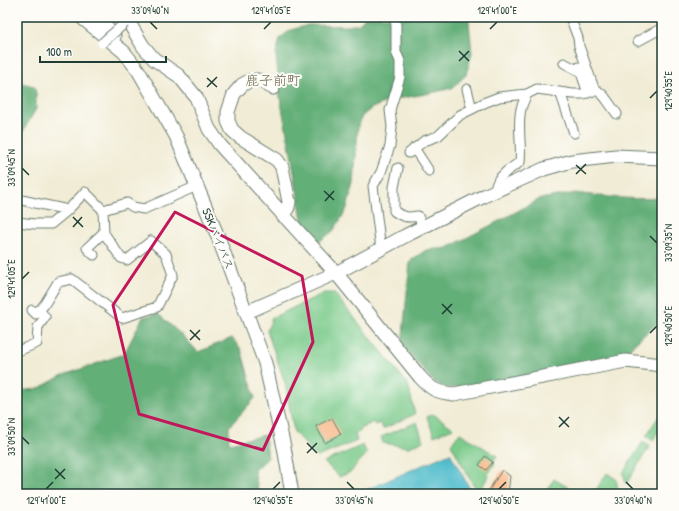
<svg xmlns="http://www.w3.org/2000/svg" width="679" height="511" viewBox="0 0 679 511" font-family="'Patrick Hand','Klee One',sans-serif">
  <style>
    .green { fill: #7bcb8c; stroke: #4d8460 }
    .forest { fill: #64af78; stroke: #427656 }
    .water { fill: #52bdcd; stroke: #387d80 }
    .building { fill: #f9b27f }
    .lines { fill: none; stroke-linecap: round; stroke-linejoin: round }
    .street-casing { stroke: #687a6c; stroke-width: 11 }
    .secondary-casing { stroke: #687a6c; stroke-width: 15 }
    .street { stroke: #fff; stroke-width: 9 }
    .secondary { stroke: #fff; stroke-width: 13 }
    .street-bridge-casing { stroke: #687a6c; stroke-width: 11; stroke-linecap: butt }
    .street-bridge { stroke: #fff; stroke-width: 9 }
    .marked { fill: none; stroke: #c2185b; stroke-width: 3; stroke-linejoin: round }
    .ticks { fill: none; stroke: #1f3d34; stroke-width: 1.5 }
    .labels { text-anchor: middle; stroke-width: 4; stroke-linejoin: round; paint-order: stroke }
    .street-label { font-size: 12px; fill: #1f3d34; stroke: #fdfcf7 }
    .quarter-label { font-size: 14px; fill: #6b664e; stroke: #fdfcf7 }
    .neatline { fill: none; stroke: #1f3d34; stroke-width: 1.5 }
    .ticks-label { font-size: 10px; text-anchor: middle; fill: #1f3d34 }
  </style>
  <rect width="100%" height="100%" fill="#fdfcf7"/>
  <filter id="ink" filterUnits="userSpaceOnUse"><feTurbulence type="fractalNoise" baseFrequency=".025" numOctaves="2"/><feDisplacementMap in="SourceGraphic" scale="8" xChannelSelector="R" yChannelSelector="G"/><feConvolveMatrix kernelMatrix="1 2 1 2 8 2 1 2 1" color-interpolation-filters="sRGB"/></filter>
  <filter id="wash" filterUnits="userSpaceOnUse"><feTurbulence type="fractalNoise" baseFrequency=".012" numOctaves="4" result="noise"/><feDisplacementMap in="SourceGraphic" scale="16" xChannelSelector="R" yChannelSelector="G"/><feGaussianBlur stdDeviation="0.9" result="paint"/><feColorMatrix in="noise" values="0 0 0 0 0 0 0 0 0 0 0 0 0 0 0 0 0 1.4 0 .05"/><feComposite in="paint" operator="in"/></filter>
  <g filter="url(#wash)">
    <rect width="100%" height="100%" fill="#f1ecd5"/>
    <!-- green -->
    <path class="green" d="M324,293H334L408,384L415,414L383,429L380,423L375,425L373,422L360,429L361,431L355,434L357,441L317,457L294,432L285,383L267,331L272,318Z
      M662,411C662,424 659,429 653,441L646,436Z
      M433,414L453,428L434,436L427,417Z
      M417,422L423,441L409,447L383,443L381,437Z
      M460,433L497,456L493,461L495,463L487,476L488,477L480,490L473,485L451,444Z
      M643,442L650,446L626,484L623,473Z
      M363,445L367,454L356,465L351,472L339,477L324,462Z
      M607,473L616,479L619,494H589L596,490Z
      M554,479L579,494H556L547,489Z"/>
    <!-- forest -->
    <path class="forest" d="M366,17H467L469,22L472,53L466,75L452,88L431,93L391,100L372,108L362,116L358,127L354,184L346,211L333,231L316,244L308,243L303,226L290,148L280,98L276,55L280,38L291,30L308,25L347,26L359,24Z
      M17,82L34,86L36,93V109L22,133L17,139Z
      M576,193C605,197 632,200 662,198V320L652,328L620,357L470,387L446,388L433,381L402,345L410,261L426,250L447,248L501,220L540,199Z
      M158,314L184,337L198,352L232,338L241,349L255,398L229,427V443L265,435L268,458L254,470L259,494H17V391L38,389L61,376L124,354L143,317Z"/>
    <!-- water -->
    <path class="water" d="M450,453L473,494H357Z"/>
    <g id="blocks">
      <!-- building -->
      <path class="building" d="M332,418L341,434L325,443L316,426Z
        M485,456L493,462L486,470L479,465Z
        M502,470L510,476L508,494H495L489,490Z"/>
    </g>
  </g>
  <g filter="url(#ink)">
    <use href="#blocks" fill-opacity="0" stroke="#687a6c" stroke-width="1"/>
    <g class="lines">
      <!-- street casing -->
      <g class="street-casing">
        <path id="street" d="M570,17L578,38L579,46L595,91
          M638,41L662,28
          M564,63L581,72
          M579,67L588,93
          M467,89L472,109
          M560,92L574,133
          M414,148L429,171
          M409,153L424,141L438,136L460,115L486,102L499,97L527,94
          M398,168L394,187V211C402,217 408,218 418,216L423,227
          M493,192L499,179L507,171L520,162C522,145 517,126 521,109C522,104 525,99 527,94L537,89L573,94H584L597,90L604,96L617,114
          M17,199L68,210
          M17,222L35,224H51L68,210L85,192L103,210L127,203L133,207L144,209L197,186
          M381,249L373,186L381,172L390,146L392,127L390,110L400,77V61L396,52V25L394,17
          M94,255L87,248L104,232
          M32,310L36,314L44,305L58,282L72,279L122,318L157,307L173,275L166,254L151,241L127,260L121,258L104,233L103,210
          M18,351L37,343L38,327L45,317L39,310"/>
      </g>
      <!-- secondary casing -->
      <g class="secondary-casing">
        <path id="secondary" d="M81,17L124,52L138,70L176,136L218,237L265,363L284,447L292,494
          M99,17L114,37
          M128,21L143,46L154,59L179,76L196,97L209,129L220,145L336,273L420,377C432,390 436,392 454,394L626,361L662,365
          M273,88L258,80L249,81L242,85L234,94L228,112V121L232,130L240,137L277,160L282,167L289,202L288,207L283,216
          M247,312L336,273L405,236L486,195L544,169L572,161L616,156L662,158"/>
      </g>
      <!-- street -->
      <use href="#street" class="street"/>
      <!-- secondary -->
      <use href="#secondary" class="secondary"/>
      <!-- street-bridge casing -->
      <g class="street-bridge-casing">
        <path id="street-bridge" d="M102,43L125,23"/>
      </g>
      <!-- street-bridge -->
      <use href="#street-bridge" class="street-bridge"/>
    </g>
  </g>
  <!-- marked area -->
  <path class="marked" d="M175,212L302,276L313,342L263,450L139,414L113,305Z"/>
  <!-- ticks -->
  <path class="ticks" d="M150,22L157,29M264,29L271,22M490,29L497,22M459,51L469,61M459,61L469,51M207,78L217,87M207,87L217,77M650,98L657,91M576,165L586,174M22,168L29,175M576,174L586,164M324,191L334,200M325,201L334,191M73,217L83,227M73,227L82,217M650,236L657,243M22,279L29,272M442,304L452,314M442,314L452,304M190,330L200,340M650,333L657,326M190,340L200,330M559,417L569,427M559,427L569,417M22,437L29,444M307,443L317,453M307,453L317,443M55,469L65,479M55,479L65,469M347,482L354,489M626,482L633,489M46,489L53,482M273,489L280,482M499,489L506,482"/>
  <g class="labels">
    <!-- street labels -->
    <g class="street-label">
      <text transform="translate(218 239) rotate(68)" y="4">SSKバイパス</text>
    </g>
    <!-- quarter labels -->
    <g class="quarter-label">
      <text x="273" y="85">鹿子前町</text>
    </g>
  </g>
  <!-- margin -->
  <rect width="679" height="511" fill="none" stroke="#fdfcf7" stroke-width="44"/>
  <!-- scale -->
  <path d="M40 56v6h126v-6" fill="none" stroke="#1f3d34" stroke-width="2"/>
  <text x="46" y="56" font-size="12" fill="#1f3d34" stroke="#fdfcf7" stroke-width="3" paint-order="stroke">100 m</text>
  <rect x="22" y="22" width="635" height="467" class="neatline"/>
  <g class="ticks-label">
    <text x="150" y="14">33°09'40"N</text>
    <text x="271" y="14">129°41'05"E</text>
    <text x="497" y="14">129°41'00"E</text>
    <text transform="translate(668 91) rotate(-90)" y="4">129°40'55"E</text>
    <text transform="translate(11 168) rotate(-90)" y="4">33°09'45"N</text>
    <text transform="translate(668 243) rotate(-90)" y="4">33°09'35"N</text>
    <text transform="translate(11 279) rotate(-90)" y="4">129°41'05"E</text>
    <text transform="translate(668 326) rotate(-90)" y="4">129°40'50"E</text>
    <text transform="translate(11 437) rotate(-90)" y="4">33°09'50"N</text>
    <text x="46" y="504">129°41'00"E</text>
    <text x="273" y="504">129°40'55"E</text>
    <text x="354" y="504">33°09'45"N</text>
    <text x="499" y="504">129°40'50"E</text>
    <text x="633" y="504">33°09'40"N</text>
  </g>
</svg>
